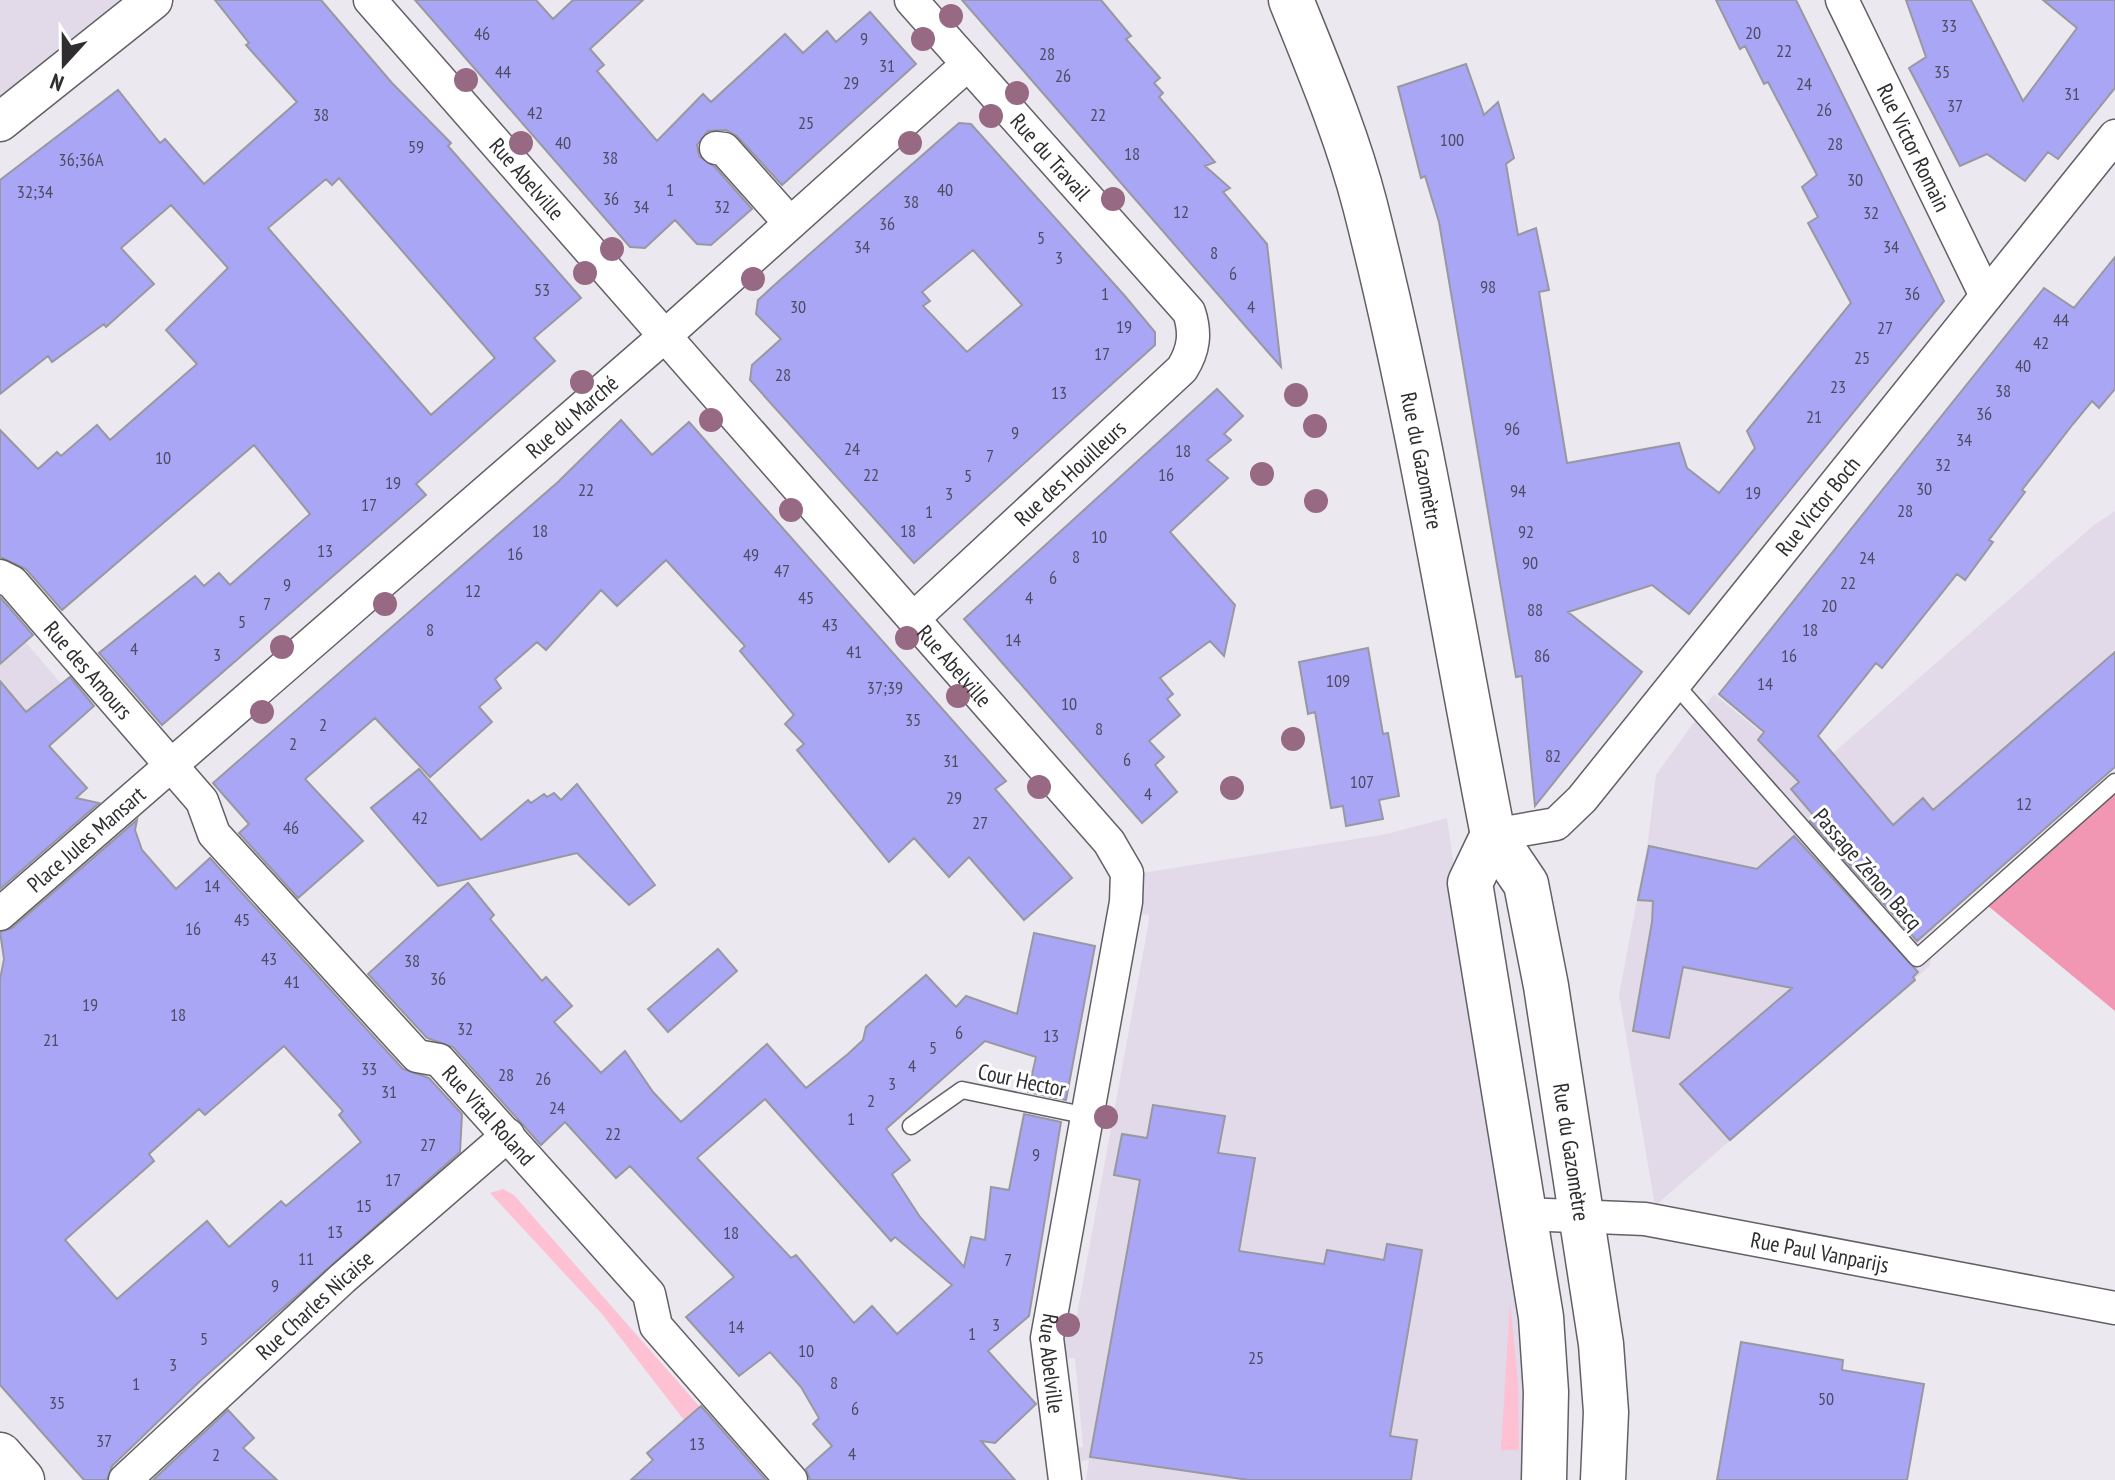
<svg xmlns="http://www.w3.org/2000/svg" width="2115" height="1480" viewBox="0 0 2115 1480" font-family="'PT Sans Narrow',sans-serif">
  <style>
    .built { fill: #e2dae8 }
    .green { fill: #fdc1d3 }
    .forest { fill: #f197b4 }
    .building { fill: #a9a6f6; stroke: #9898a0; stroke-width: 2; fill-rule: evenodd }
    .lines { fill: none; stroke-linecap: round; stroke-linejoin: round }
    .service-casing { stroke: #635f66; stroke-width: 19 }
    .minor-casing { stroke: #635f66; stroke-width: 35 }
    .tertiary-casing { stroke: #635f66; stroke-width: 41 }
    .secondary-casing { stroke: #635f66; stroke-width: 47 }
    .primary-casing { stroke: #635f66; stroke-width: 47 }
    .service { stroke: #fff; stroke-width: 16 }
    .minor { stroke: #fff; stroke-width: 32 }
    .tertiary { stroke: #fff; stroke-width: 38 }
    .secondary { stroke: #fff; stroke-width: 44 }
    .primary { stroke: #fff; stroke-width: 44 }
    .tree { fill: #986983 }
    .labels { text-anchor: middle; stroke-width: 6; stroke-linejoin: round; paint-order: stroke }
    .number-label { font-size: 18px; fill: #4e4b62 }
    .street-label { font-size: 22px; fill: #2f2d30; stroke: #fff }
  </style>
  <rect width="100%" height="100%" fill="#ece8f0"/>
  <!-- built -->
  <path class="built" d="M0,0H153L0,122Z
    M2115,511V768L1936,925L1930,966L1655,1206L1619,995L1648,841L1656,775L1714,694L1763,734L1824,761L2094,525Z
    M0,613L87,713L0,792Z
    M1447,818L1527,1377L1524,1480H1086L1089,1460L1072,1462L1071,1449L1083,1447L1075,1358H1063L1061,1330L1074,1331L1148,926L1149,915L1138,913L1142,873L1387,834Z"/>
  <!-- green -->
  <path class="green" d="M503,1189L514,1195L699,1406L684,1420L602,1314L490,1193Z
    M1510,1302L1518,1382L1519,1450H1501Z"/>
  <!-- forest -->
  <path class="forest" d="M2115,782V1011L1981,900Z"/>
  <!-- building -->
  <path class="building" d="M215,0H321L392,83L451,143L448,146L581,298L534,338L555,361L416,484L426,495L162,725L99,653L195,576L204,586L219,573L230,585L310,514L254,445L62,610L26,569L0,557V430L38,469L57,452L61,456L97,425L110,440L197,364L166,330L228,268L171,205L121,248L154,284L106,327L104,324L52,362L48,356L0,394V180L118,90L160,143L165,139L204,184L297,102L246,45L249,43ZM339,178L495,358L431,415L268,228L326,179L332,185Z
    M415,0H536L553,19L573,0H643L590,49L604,65L597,71L657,141L703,94L711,102L785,34L803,53L827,31L836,42L870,12L916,64L782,185L737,136L726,130L708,131L697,145L699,156L715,167L752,209L711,245L697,244L675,220L645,248L630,247Z
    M962,0H1101L1131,36L1126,39L1160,78L1154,83L1163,93L1159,97L1215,162L1205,166L1230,188L1223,192L1267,244L1281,367Z
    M1716,0H1796L1944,301L1689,614L1652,585L1568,612L1642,672L1535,806L1522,676L1516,677L1439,222L1425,176L1421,178L1398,87L1466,64L1484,115L1498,102L1514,158L1506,164L1518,235L1536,228L1549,290L1539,292L1567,463L1679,443L1687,468L1719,493L1755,448L1747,431L1851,303L1808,223L1818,217L1802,187L1817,175L1768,82L1764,84L1745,46L1740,49Z
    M1906,0H1971L2023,101L2077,28L2043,0H2115V88L2058,159L2048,152L2025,181L1987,154L1960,166L1909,68L1926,57Z
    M959,123L971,124L1124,295L1155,332V345L914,563L750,380L752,365L781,339L756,314L758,300L780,280ZM973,250L1022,305L967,352L923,306L930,301L922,292Z
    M2115,257V389L2099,408L2092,401L2073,424L2022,490L2025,492L1989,540L1993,542L1965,580L1957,574L1882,668L1876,663L1818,736L1893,825L1923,798L1933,810L2115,652V767L1917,941L1810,821L1815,817L1791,789L1799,782L1758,740L1764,732L1719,694L2044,288L2074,308Z
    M1217,389L1243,416L1224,434L1231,440L1207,460L1228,478L1170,532L1235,605L1224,656L1210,641L1160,678L1173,694L1167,699L1180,715L1149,741L1164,757L1155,765L1177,792L1142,823L964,619Z
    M621,420L652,455L689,422L1006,781L995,789L1072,878L1024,920L969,857L949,877L914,838L889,862L797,750L804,744L785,724L794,715L740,651L745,646L666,560L617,606L601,590L546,650L537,642L495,679L501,688L479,707L492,722L430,777L375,718L305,779L363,841L298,898L239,833L249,824L213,783L558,482Z
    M0,597L33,635L0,664Z
    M1368,648L1383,734L1388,733L1399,796L1379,800L1383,819L1346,826L1343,806L1331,808L1315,712L1308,714L1299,662Z
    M70,677L94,706L49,746L87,788L76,798L99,803L0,889V681L26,712Z
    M419,769L481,840L528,800L531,803L544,794L547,797L554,793L561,800L577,784L655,885L629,905L577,853L438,886L371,808Z
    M137,820L135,830L142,850L176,889L210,858L403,1069L429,1078L462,1114L460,1152L200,1381L112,1466L107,1480H84L0,1385V979L4,959L0,932L12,928ZM284,1046L343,1111L339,1115L361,1142L286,1206L281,1201L229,1247L207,1221L117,1299L65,1240L154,1161L149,1154L199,1109L205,1115Z
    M1794,836L1918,972L1913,977L1915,980L1730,1140L1680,1084L1792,988L1683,967L1669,1038L1633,1031L1652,922L1653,901L1638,900L1649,846L1757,869Z
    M468,883L494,915L490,919L542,981L546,977L572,1006L554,1022L601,1073L625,1051L653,1092L681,1122L767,1044L806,1088L848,1054L863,1040L866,1027L926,975L956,1007L966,996L1017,1014L1034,933L1095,946L1066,1100L1028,1092L1036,1057L985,1041L886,1129L910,1160L892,1174L920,1217L964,1267L971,1237L985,1240L991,1187L1009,1190L1024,1114L1061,1122L1029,1316L988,1351L1036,1404L995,1443L981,1441L1015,1480H810L806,1469L832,1446L813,1424L819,1418L801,1387L770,1352L739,1376L686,1317L734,1277L630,1166L616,1178L565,1122L541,1145L453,1047L427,1038L368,974ZM765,1099L891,1241L895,1237L952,1285L897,1334L872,1306L854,1323L796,1255L791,1258L697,1158Z
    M718,949L737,971L668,1032L648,1009Z
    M1153,1105L1225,1116L1218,1153L1255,1158L1239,1251L1324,1264L1327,1250L1384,1260L1387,1244L1422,1250L1390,1436L1417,1440L1411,1480H1249L1090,1457L1140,1180L1114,1175L1122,1134L1147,1138Z
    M1741,1342L1843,1360L1842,1370L1924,1384L1907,1480H1717Z
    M701,1406L766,1480H631L653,1460L647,1453Z
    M228,1410L254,1438L243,1448L277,1480H153Z"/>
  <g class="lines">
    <!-- service casing -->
    <g class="service-casing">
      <path id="service" d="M1674,683L1917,958L2115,782
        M911,1126L962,1090L1088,1116"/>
    </g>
    <!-- minor casing -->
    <g class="minor-casing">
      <g id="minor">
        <path id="s1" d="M370,0L1109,842L1127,873L1126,902L1047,1338L1065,1480"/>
        <path id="s2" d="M911,0L1189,312C1196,333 1194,350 1182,369L914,618"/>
        <path id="s3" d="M1842,0L1986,296"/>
        <path d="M716,148L724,149L790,223"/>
        <path id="s4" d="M0,576L12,582L202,801L214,834L417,1056L439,1060L649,1294L656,1326L791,1480"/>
        <path id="s5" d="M1493,835L1556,824L1582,799L2115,136"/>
        <path id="s6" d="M0,914L666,335L968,64"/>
        <path id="s7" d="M1523,1214L1645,1219L2115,1308"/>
        <path id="s8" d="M125,1480L343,1278L508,1135"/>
      </g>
    </g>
    <!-- tertiary casing -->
    <g class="tertiary-casing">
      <path id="tertiary" d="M0,122L153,0"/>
    </g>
    <!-- secondary casing -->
    <g class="secondary-casing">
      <path id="secondary" d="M0,1455L22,1480"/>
    </g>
    <!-- primary casing -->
    <g class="primary-casing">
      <g id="primary">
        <path id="s9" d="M1291,0C1318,67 1347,135 1365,205C1418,412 1452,625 1493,835L1526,884L1546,986L1601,1344L1606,1412L1603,1480"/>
        <path d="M1493,835L1470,883L1541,1317L1546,1392L1544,1480"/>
      </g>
    </g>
    <!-- service -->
    <use href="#service" class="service"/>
    <!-- minor -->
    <use href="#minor" class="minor"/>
    <!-- tertiary -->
    <use href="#tertiary" class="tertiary"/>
    <!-- secondary -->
    <use href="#secondary" class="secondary"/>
    <!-- primary -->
    <use href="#primary" class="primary"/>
  </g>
  <!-- trees -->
  <g class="tree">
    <circle cx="951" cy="16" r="12"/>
    <circle cx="923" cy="39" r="12"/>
    <circle cx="466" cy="80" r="12"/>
    <circle cx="1017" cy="93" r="12"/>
    <circle cx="991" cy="116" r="12"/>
    <circle cx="521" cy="143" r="12"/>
    <circle cx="910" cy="143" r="12"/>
    <circle cx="1113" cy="199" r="12"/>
    <circle cx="612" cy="249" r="12"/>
    <circle cx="585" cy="273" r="12"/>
    <circle cx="753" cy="279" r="12"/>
    <circle cx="582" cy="382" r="12"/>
    <circle cx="1296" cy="395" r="12"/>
    <circle cx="711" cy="420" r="12"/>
    <circle cx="1315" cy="426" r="12"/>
    <circle cx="1262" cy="474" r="12"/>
    <circle cx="1316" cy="501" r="12"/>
    <circle cx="791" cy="510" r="12"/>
    <circle cx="385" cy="604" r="12"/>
    <circle cx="907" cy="638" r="12"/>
    <circle cx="282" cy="647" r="12"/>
    <circle cx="958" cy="696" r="12"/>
    <circle cx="262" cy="712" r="12"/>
    <circle cx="1293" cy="739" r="12"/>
    <circle cx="1039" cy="787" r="12"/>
    <circle cx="1232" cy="788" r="12"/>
    <circle cx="1106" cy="1117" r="12"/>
    <circle cx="1068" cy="1325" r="12"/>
  </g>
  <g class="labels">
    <!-- number labels -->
    <g class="number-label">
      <text x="1949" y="32">33</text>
      <text x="1753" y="39">20</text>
      <text x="482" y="40">46</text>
      <text x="864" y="45">9</text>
      <text x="1784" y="57">22</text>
      <text x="1047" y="60">28</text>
      <text x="887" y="72">31</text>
      <text x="503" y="78">44</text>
      <text x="1942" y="78">35</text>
      <text x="1063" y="82">26</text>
      <text x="851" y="89">29</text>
      <text x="1804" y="90">24</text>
      <text x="2072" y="100">31</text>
      <text x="1955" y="112">37</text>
      <text x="1824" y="116">26</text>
      <text x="535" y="119">42</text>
      <text x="321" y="121">38</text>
      <text x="1098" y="121">22</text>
      <text x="806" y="129">25</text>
      <text x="1452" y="146">100</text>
      <text x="563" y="149">40</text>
      <text x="1835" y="150">28</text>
      <text x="416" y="153">59</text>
      <text x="1132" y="160">18</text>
      <text x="610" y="164">38</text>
      <text x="81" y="166">36;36A</text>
      <text x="1855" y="186">30</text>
      <text x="670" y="196">1</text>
      <text x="945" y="196">40</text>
      <text x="35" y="198">32;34</text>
      <text x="611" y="205">36</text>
      <text x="911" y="208">38</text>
      <text x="641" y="213">34</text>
      <text x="722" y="213">32</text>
      <text x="1181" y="218">12</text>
      <text x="1871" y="219">32</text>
      <text x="887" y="230">36</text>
      <text x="1041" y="244">5</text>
      <text x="862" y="253">34</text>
      <text x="1891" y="253">34</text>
      <text x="1214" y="259">8</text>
      <text x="1059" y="264">3</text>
      <text x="1233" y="280">6</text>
      <text x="1488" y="293">98</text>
      <text x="542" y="296">53</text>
      <text x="1105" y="300">1</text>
      <text x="1912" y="300">36</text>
      <text x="798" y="313">30</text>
      <text x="1251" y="313">4</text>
      <text x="2061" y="326">44</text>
      <text x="1124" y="333">19</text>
      <text x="1885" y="334">27</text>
      <text x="2041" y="349">42</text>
      <text x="1102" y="360">17</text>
      <text x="1862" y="364">25</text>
      <text x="2023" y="372">40</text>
      <text x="783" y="381">28</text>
      <text x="1838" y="393">23</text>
      <text x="2003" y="397">38</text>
      <text x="1059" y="399">13</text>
      <text x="1984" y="420">36</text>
      <text x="1814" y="423">21</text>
      <text x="1512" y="435">96</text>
      <text x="1015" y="439">9</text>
      <text x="1964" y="446">34</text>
      <text x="852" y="455">24</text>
      <text x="1183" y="457">18</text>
      <text x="990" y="462">7</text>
      <text x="163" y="464">10</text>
      <text x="1943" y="471">32</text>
      <text x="871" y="481">22</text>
      <text x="1166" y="481">16</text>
      <text x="968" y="482">5</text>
      <text x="393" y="489">19</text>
      <text x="1924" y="495">30</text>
      <text x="586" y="496">22</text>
      <text x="1518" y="497">94</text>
      <text x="1753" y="499">19</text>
      <text x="949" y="500">3</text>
      <text x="369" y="511">17</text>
      <text x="1905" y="517">28</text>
      <text x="929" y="518">1</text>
      <text x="540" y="537">18</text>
      <text x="908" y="537">18</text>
      <text x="1526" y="538">92</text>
      <text x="1099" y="543">10</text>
      <text x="325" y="557">13</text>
      <text x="515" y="560">16</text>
      <text x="751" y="561">49</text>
      <text x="1076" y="563">8</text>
      <text x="1867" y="564">24</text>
      <text x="1530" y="569">90</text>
      <text x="782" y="577">47</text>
      <text x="1053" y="584">6</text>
      <text x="1848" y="589">22</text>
      <text x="287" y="591">9</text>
      <text x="473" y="597">12</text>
      <text x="806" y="604">45</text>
      <text x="1029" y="604">4</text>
      <text x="267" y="610">7</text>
      <text x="1829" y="612">20</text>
      <text x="1535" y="616">88</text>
      <text x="242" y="628">5</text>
      <text x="830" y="631">43</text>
      <text x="430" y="636">8</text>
      <text x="1810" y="636">18</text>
      <text x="1013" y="646">14</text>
      <text x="134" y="655">4</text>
      <text x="854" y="658">41</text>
      <text x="217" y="661">3</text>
      <text x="1542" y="662">86</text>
      <text x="1789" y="662">16</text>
      <text x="1338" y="687">109</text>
      <text x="1765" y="690">14</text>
      <text x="885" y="694">37;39</text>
      <text x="1069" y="710">10</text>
      <text x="913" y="726">35</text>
      <text x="323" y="731">2</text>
      <text x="1099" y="735">8</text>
      <text x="293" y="750">2</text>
      <text x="1553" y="762">82</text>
      <text x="1127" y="766">6</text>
      <text x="951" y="767">31</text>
      <text x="1362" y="788">107</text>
      <text x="1148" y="800">4</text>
      <text x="954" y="804">29</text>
      <text x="2024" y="810">12</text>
      <text x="420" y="824">42</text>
      <text x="980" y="829">27</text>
      <text x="291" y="834">46</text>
      <text x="212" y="892">14</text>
      <text x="242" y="926">45</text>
      <text x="193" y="935">16</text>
      <text x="269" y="965">43</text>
      <text x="412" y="967">38</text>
      <text x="438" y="985">36</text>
      <text x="292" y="988">41</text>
      <text x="90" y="1011">19</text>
      <text x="178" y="1021">18</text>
      <text x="465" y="1035">32</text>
      <text x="959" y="1039">6</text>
      <text x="1051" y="1042">13</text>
      <text x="51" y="1046">21</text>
      <text x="933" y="1054">5</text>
      <text x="912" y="1072">4</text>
      <text x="369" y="1075">33</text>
      <text x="506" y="1081">28</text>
      <text x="543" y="1085">26</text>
      <text x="892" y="1090">3</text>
      <text x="389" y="1098">31</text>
      <text x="871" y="1107">2</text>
      <text x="557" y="1114">24</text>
      <text x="851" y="1125">1</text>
      <text x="613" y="1140">22</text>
      <text x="428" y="1151">27</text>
      <text x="1036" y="1161">9</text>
      <text x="393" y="1186">17</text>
      <text x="364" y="1212">15</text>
      <text x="335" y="1238">13</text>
      <text x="731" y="1239">18</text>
      <text x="306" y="1265">11</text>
      <text x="1008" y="1266">7</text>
      <text x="275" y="1292">9</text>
      <text x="996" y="1331">3</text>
      <text x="736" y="1333">14</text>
      <text x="972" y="1340">1</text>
      <text x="204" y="1345">5</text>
      <text x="806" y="1357">10</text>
      <text x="1256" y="1364">25</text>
      <text x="173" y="1371">3</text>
      <text x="834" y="1389">8</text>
      <text x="136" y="1390">1</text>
      <text x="1826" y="1405">50</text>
      <text x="57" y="1409">35</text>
      <text x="855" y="1415">6</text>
      <text x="104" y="1447">37</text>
      <text x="697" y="1450">13</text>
      <text x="852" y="1460">4</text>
      <text x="216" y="1461">2</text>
    </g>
    <!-- street labels -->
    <g class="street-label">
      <text dy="8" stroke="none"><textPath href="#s3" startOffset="164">Rue Victor Romain</textPath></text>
      <text dy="8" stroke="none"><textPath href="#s2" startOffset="210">Rue du Travail</textPath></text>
      <text dy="8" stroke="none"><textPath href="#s1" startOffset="238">Rue Abelville</textPath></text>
      <text dy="8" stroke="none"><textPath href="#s6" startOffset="758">Rue du Marché</textPath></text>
      <text dy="8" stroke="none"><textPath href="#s9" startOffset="480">Rue du Gazomètre</textPath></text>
      <text transform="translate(1070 473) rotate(-43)" y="8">Rue des Houilleurs</text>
      <text dy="8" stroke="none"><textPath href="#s5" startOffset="476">Rue Victor Boch</textPath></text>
      <text dy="8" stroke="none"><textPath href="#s1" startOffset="886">Rue Abelville</textPath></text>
      <text dy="8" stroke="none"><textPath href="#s4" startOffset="130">Rue des Amours</textPath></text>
      <text dy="8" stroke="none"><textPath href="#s6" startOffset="114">Place Jules Mansart</textPath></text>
      <text transform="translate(1868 869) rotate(49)" y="8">Passage Zénon Bacq</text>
      <text transform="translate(1022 1080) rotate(12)" y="8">Cour Hector</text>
      <text dy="8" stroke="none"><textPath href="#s4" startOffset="736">Rue Vital Roland</textPath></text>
      <text dy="8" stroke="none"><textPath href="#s9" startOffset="1192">Rue du Gazomètre</textPath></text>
      <text dy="8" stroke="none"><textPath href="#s7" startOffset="300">Rue Paul Vanparijs</textPath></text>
      <text dy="8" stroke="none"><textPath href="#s8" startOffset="258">Rue Charles Nicaise</textPath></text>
      <text dy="8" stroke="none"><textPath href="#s1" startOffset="1654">Rue Abelville</textPath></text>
    </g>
  </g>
  <!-- north arrow -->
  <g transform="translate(64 64) rotate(201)" stroke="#ffffff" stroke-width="6" paint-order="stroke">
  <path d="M0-6L14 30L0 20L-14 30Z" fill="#2f2d30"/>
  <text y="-12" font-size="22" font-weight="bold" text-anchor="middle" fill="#2f2d30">N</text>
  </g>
</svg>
